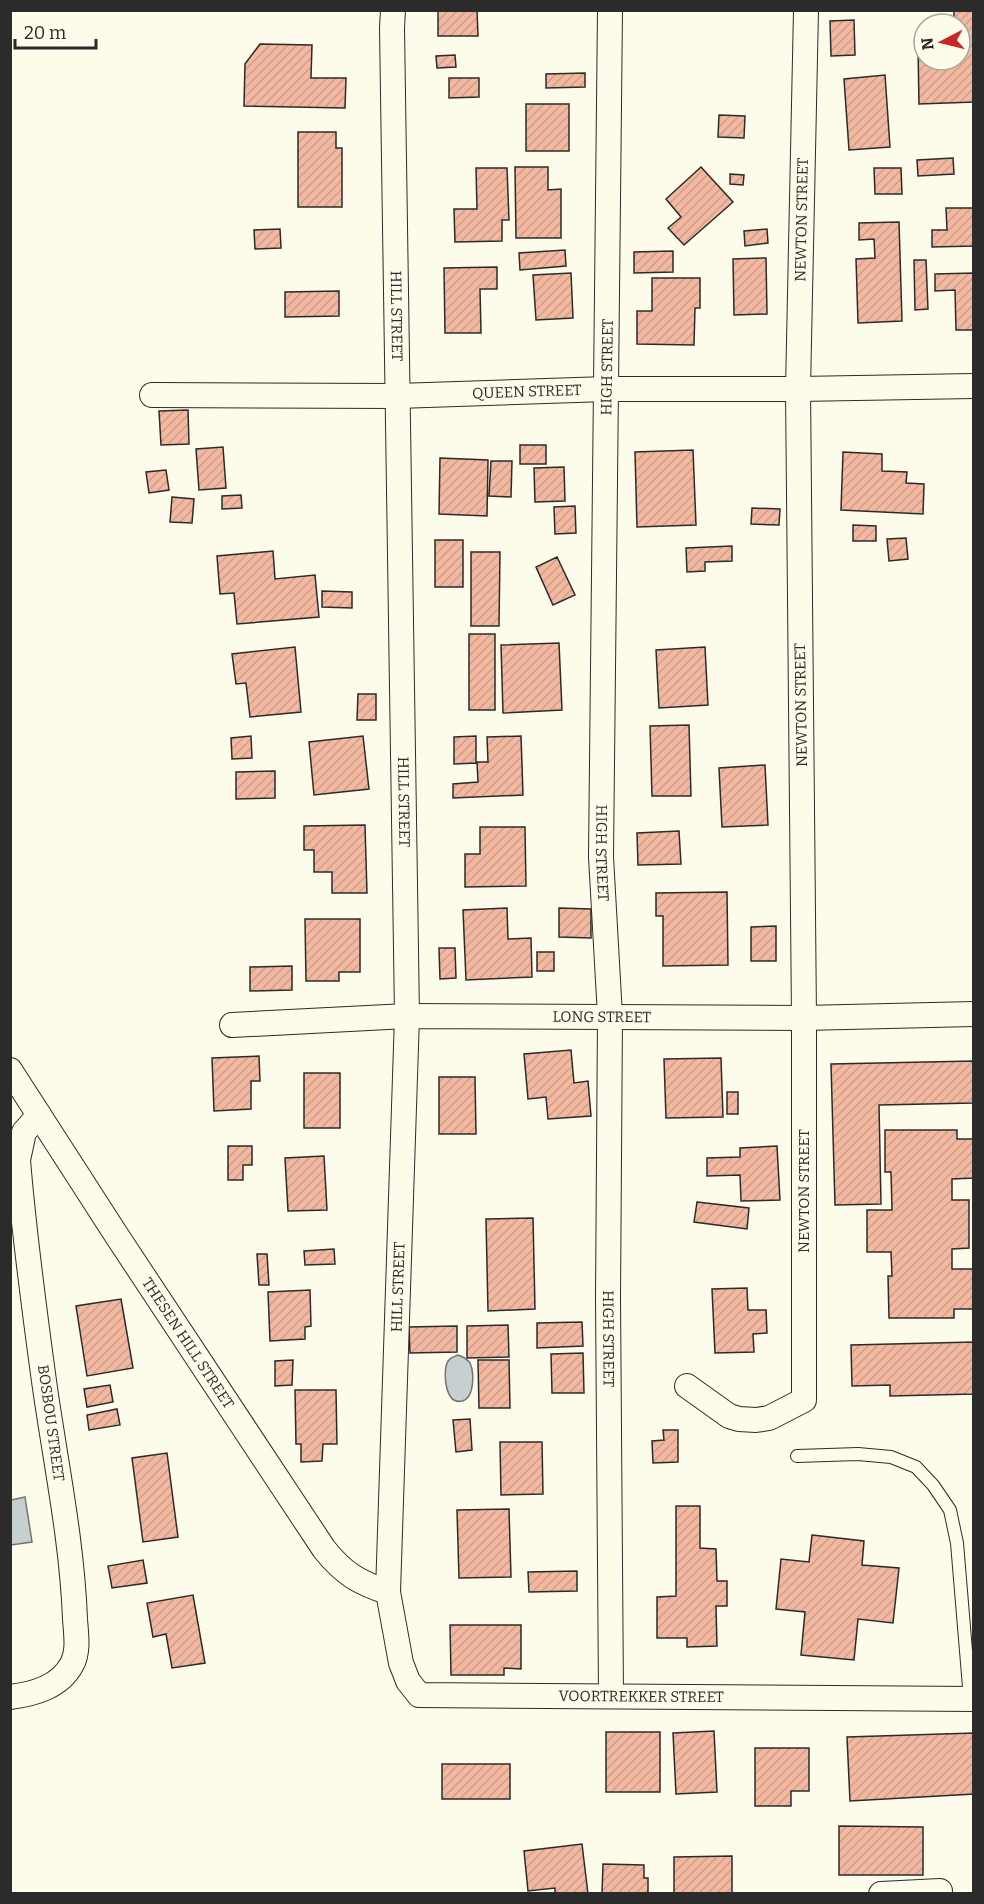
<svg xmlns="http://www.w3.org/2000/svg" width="984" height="1904" viewBox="0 0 984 1904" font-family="Bitter,serif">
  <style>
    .water { fill: #c7d0d0; stroke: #74746e; stroke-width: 1.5 }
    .building { fill: url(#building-hatch); stroke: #2b2b2b; stroke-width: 1.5 }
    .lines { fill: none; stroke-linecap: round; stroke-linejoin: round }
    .service-casing { stroke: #2b2b2b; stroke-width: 14 }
    .minor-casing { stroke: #2b2b2b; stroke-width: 26 }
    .service { stroke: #fdfbea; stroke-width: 12 }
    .minor { stroke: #fdfbea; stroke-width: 24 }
    .labels { text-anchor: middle; stroke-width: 4.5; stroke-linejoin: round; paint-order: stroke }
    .street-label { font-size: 15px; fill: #2b2b2b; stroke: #fdfbea }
  </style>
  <defs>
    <pattern id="building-hatch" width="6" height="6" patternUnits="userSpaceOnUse" patternTransform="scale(1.5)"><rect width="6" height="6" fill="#f2b8a0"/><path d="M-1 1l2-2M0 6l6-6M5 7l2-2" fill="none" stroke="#d09e8a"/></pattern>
  </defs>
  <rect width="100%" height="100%" fill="#fdfbea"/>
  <!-- water -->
  <path class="water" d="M458,1355C463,1357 467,1358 470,1363C474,1372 475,1398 462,1401C445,1405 443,1373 447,1363C449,1358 453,1357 458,1355Z
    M25,1497L32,1542L11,1545V1500Z"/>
  <!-- building -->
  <path class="building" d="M438,10H477L478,36H438Z
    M954,10H974V102L919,104L918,48H924V60H936V63H955V60H960V24H954Z
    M854,20L855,55L831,56L830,21Z
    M260,44L312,45L311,78H346L345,108L244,106L245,64Z
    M455,55L456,67L437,68L436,56Z
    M585,73V87L546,88V74Z
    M885,75L890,147L849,150L844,79Z
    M449,78H479V97L449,98Z
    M526,104H569V151H526Z
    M719,115L745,116L744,138L718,137Z
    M298,132H336V148H342V207H298Z
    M953,158L954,174L918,176L917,160Z
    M515,167H548V190L561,189V238H516Z
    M701,167L733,202L684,245L668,228L681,217L666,199Z
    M476,168H507L509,220H502V241L455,242L454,209H477Z
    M874,168H901L902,194H875Z
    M730,174L744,175L743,185L730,184Z
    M946,208H974V246L932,247V230H947Z
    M899,222L902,321L858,323L856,259L875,258L874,239L859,240V223Z
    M280,229L281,248L255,249L254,230Z
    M767,229L768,243L745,246L744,231Z
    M565,250L566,266L520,270L519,253Z
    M673,251V272L634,273V252Z
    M766,258L767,314L734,315L733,259Z
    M914,260H926L928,309L915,310Z
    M497,267V289H480L481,333H445L444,268Z
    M571,273L573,318L536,320L533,275Z
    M974,273V330H956L955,290L935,291V274Z
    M652,278H700V308H695L694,345L637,344V311H652Z
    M339,291V316L285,317V292Z
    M188,410L189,444L161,445L159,411Z
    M520,445H546V464H520Z
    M223,447L226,488L199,490L196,449Z
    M693,450L696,525L637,527L635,452Z
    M843,452L882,454V471L907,472L906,483L924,484L923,514L841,510Z
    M440,458L488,460L487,516L439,514Z
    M491,461H512L511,497L489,496Z
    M564,467L565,501L535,502L534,468Z
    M166,470L169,490L149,493L146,472Z
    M241,495L242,508L222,509V496Z
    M172,497L194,499L192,523L170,522Z
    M575,506L576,533L555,534L554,507Z
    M752,508L780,509L779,525L751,524Z
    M853,525L876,526V541H853Z
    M906,538L908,559L889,561L887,539Z
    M435,540H463V587H435Z
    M732,546V561L705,562V571L687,572L686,548Z
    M273,551L275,579L315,575L319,617L237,624L234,593L220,594L217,556Z
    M471,552H500L499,626H471Z
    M557,557L575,595L553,605L536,567Z
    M322,591L352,592V608L322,607Z
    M469,634H495V710H469Z
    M559,643L562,710L503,713L501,645Z
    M295,647L301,712L250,717L246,683L236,684L232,654Z
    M705,647L708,705L659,708L656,650Z
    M358,694H376V720H357Z
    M689,725L691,796H652L650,726Z
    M251,736L252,758L232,759L231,738Z
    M363,736L369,789L314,795L309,742Z
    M476,736V763L454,764V737Z
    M521,736L523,795L453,798V784L478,782L477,762H488L487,737Z
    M765,765L768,825L722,827L719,768Z
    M275,771V798L236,799V772Z
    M365,825L367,893H332V872H314V850H304V826Z
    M480,827H525L526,886L465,887V854H480Z
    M679,831L681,864L638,865L637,833Z
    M727,892L728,965L663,966V916H656V893Z
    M507,908L508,939L531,938L532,977L466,980L463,910Z
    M559,908L591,909V938L559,937Z
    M305,919H360V972H339V981H306Z
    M776,926V961H751V927Z
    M439,948H455L456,978L440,979Z
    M537,952H554V971H537Z
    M292,966V990L250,991V967Z
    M571,1050L574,1083L588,1081L591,1116L548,1119L546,1097L528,1099L524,1054Z
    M259,1056L260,1081H251V1109L214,1111L212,1058Z
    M721,1058L723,1117L666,1118L664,1059Z
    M974,1061V1103L879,1105L881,1204L835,1205L831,1064Z
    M304,1073H340V1128H304Z
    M439,1077H475L476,1134H439Z
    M727,1092H738V1114H727Z
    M885,1130H957V1139H974V1178L952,1179V1200H969V1248L952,1249V1269H974V1309H954V1318H889L888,1276H892L891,1252H867V1210H892L891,1172H885Z
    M228,1146H252V1165H243V1180H228Z
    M777,1146L780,1200L741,1201L740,1175L707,1176V1158L740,1157V1148Z
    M324,1156L327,1210L288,1211L285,1158Z
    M697,1202L749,1208L747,1229L694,1222Z
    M533,1218L535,1309L488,1311L486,1219Z
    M334,1249L335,1264L305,1265L304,1251Z
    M257,1254H267L269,1285H259Z
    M747,1288L748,1310H766L767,1333L753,1334L754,1352L715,1353L712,1289Z
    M310,1290L311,1326L305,1327V1339L270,1341L268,1292Z
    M121,1299L133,1368L87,1376L76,1306Z
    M582,1322L583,1346L537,1348V1323Z
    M508,1325L509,1357L467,1358V1326Z
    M457,1326V1352L410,1353L409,1327Z
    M974,1342V1394L890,1396V1385L852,1386L851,1345Z
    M583,1353L584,1393H552L551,1354Z
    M293,1360L292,1385L275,1386V1361Z
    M478,1360H509L510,1408H479Z
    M110,1385L113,1402L87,1407L84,1389Z
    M295,1390H336L337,1444H323L322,1461L301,1462V1444H296Z
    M117,1409L120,1425L89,1430L87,1415Z
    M470,1419L472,1450L456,1452L453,1420Z
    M663,1430H678V1462L653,1463L652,1441L664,1440Z
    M500,1442H542L543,1494L501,1495Z
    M167,1453L178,1537L143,1542L132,1458Z
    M676,1506H700V1548L716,1549L717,1581H727V1606H716L717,1646L687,1647V1638H657V1597L676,1596Z
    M509,1509L511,1577L459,1578L457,1510Z
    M812,1535L864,1541L862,1565L899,1568L893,1623L858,1619L854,1660L801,1655L805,1612L776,1609L781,1559L809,1562Z
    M143,1560L147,1583L112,1588L108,1566Z
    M577,1571V1591L529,1592L528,1572Z
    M193,1595L205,1663L172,1668L166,1634L153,1637L147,1603Z
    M450,1625H521V1669L504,1668V1675H451Z
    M714,1731L717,1792L676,1794L673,1733Z
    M606,1732H660V1792H606Z
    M974,1733V1794L850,1801L847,1737Z
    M755,1748H809V1791H791V1806H755Z
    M442,1764H510V1799H442Z
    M839,1826L923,1827V1875H839Z
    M582,1844L588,1894H555V1888L528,1891L524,1851Z
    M732,1856V1894H674V1857Z
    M603,1864L644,1865V1878H648V1894H602Z"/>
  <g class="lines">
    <!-- service casing -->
    <g class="service-casing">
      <path id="service" d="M797,1456L858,1454L891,1457L916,1467L933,1485L950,1510L957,1543L970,1699"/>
    </g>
    <!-- minor casing -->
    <g class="minor-casing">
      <g id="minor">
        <path id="s1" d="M393,10L392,28L407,1016L388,1592L401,1663L408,1681L419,1695L974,1699"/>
        <path id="s2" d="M610,10L601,857L610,1016L608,1298L611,1696"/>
        <path id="s3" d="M152,395L397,396L607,389H798L974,386"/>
        <path id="s4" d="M232,1025L407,1016L804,1018L974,1014"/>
        <path id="s5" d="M10,1070L117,1236L324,1549C343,1573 359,1583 388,1592"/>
        <path id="s6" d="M687,1386L729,1416L739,1419L756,1420L769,1418L804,1400V1018L798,389L806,10"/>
        <path d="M10,1697C34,1694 60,1687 72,1664C79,1651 76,1634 75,1619C72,1539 55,1460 44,1381C34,1308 24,1234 18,1160L24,1132L39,1115"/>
        <path d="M881,1894L940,1891"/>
      </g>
    </g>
    <!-- service -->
    <use href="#service" class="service"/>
    <!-- minor -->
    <use href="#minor" class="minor"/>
  </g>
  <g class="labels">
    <!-- street labels -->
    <g class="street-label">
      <text dy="5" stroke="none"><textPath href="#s6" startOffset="1312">NEWTON STREET</textPath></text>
      <text dy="5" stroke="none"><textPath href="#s1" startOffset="306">HILL STREET</textPath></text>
      <text transform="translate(607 367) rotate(-89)" y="5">HIGH STREET</text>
      <text dy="5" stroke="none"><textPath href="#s3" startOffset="375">QUEEN STREET</textPath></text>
      <text transform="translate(801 705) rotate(-91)" y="5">NEWTON STREET</text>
      <text dy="5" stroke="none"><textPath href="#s1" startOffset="792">HILL STREET</textPath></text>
      <text dy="5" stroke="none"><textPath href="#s2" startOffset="843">HIGH STREET</textPath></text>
      <text dy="5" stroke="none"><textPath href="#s4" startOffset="370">LONG STREET</textPath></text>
      <text transform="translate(804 1191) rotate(-90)" y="5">NEWTON STREET</text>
      <text transform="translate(398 1287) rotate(-88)" y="5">HILL STREET</text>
      <text dy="5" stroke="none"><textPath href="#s2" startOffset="1329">HIGH STREET</textPath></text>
      <text dy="5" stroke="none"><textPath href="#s5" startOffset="326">THESEN HILL STREET</textPath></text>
      <text transform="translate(51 1423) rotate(82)" y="5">BOSBOU STREET</text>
      <text dy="5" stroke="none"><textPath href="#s1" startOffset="1914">VOORTREKKER STREET</textPath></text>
    </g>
  </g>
  <!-- border -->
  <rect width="984" height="1904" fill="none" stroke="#2b2b2b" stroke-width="24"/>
  <!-- north arrow -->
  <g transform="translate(942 42) rotate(263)"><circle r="28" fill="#fdfbea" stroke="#a9a89e" stroke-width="1.5"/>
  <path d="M0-4.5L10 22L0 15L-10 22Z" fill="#c62828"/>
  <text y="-9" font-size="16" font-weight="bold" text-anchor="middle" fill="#2b2b2b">N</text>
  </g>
  <!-- scale -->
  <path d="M15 39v9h81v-9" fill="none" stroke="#2b2b2b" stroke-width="3"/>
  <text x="24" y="39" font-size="18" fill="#2b2b2b" stroke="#fdfbea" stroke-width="4.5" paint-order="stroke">20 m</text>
</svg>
